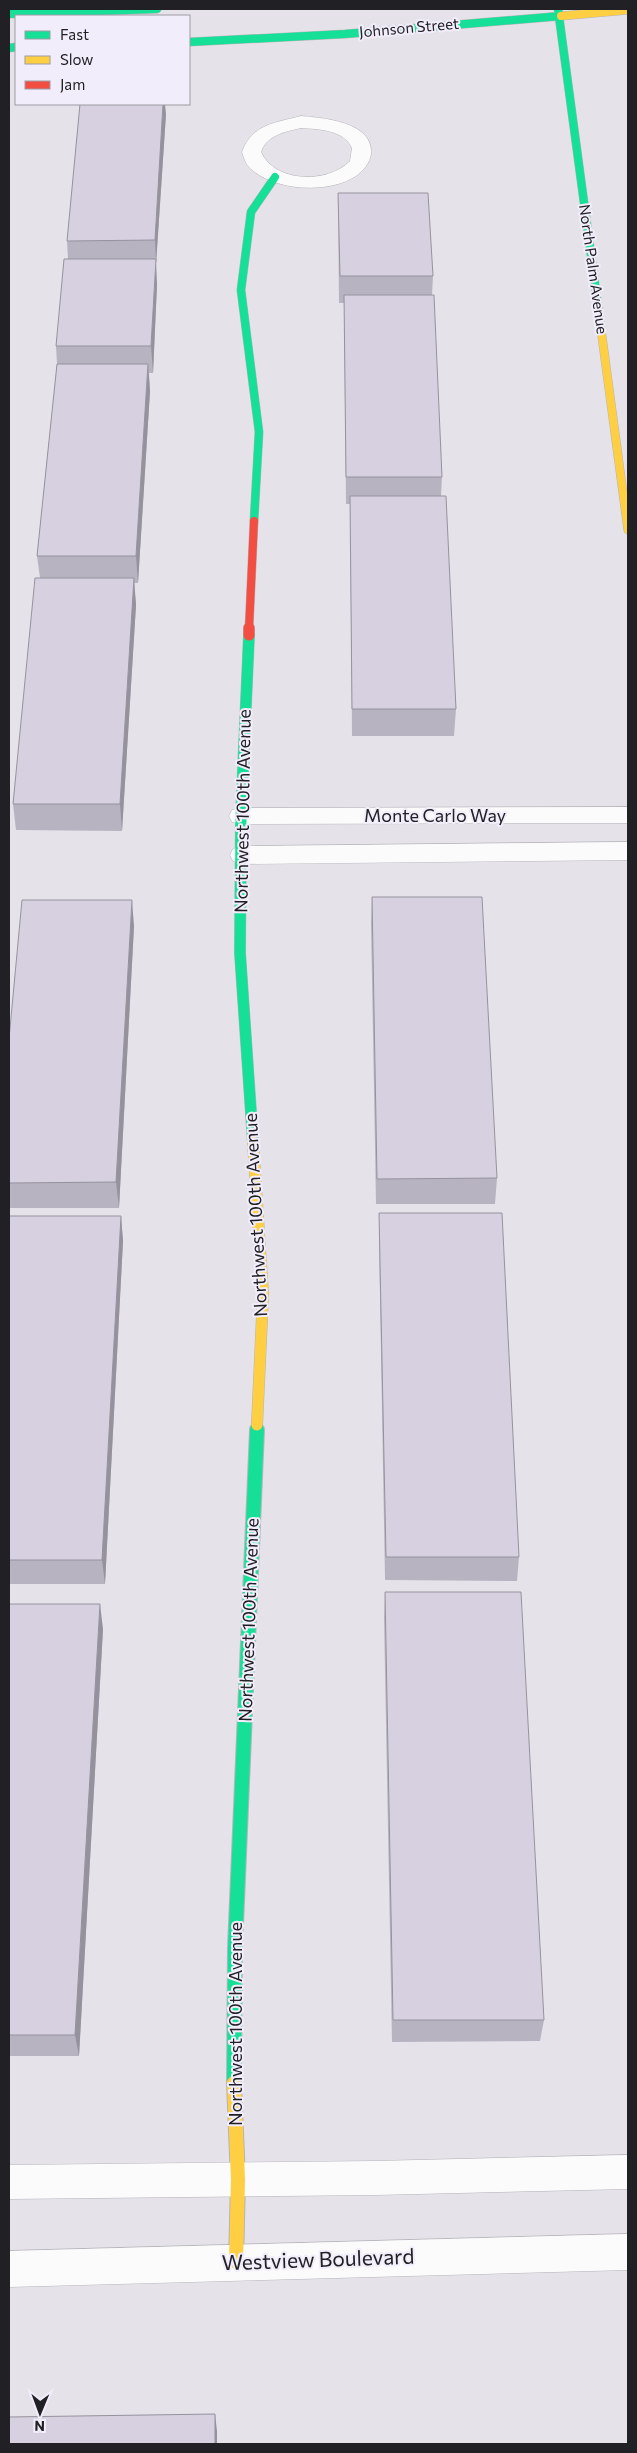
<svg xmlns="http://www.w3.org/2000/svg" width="637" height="2453" viewBox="0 0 637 2453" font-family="Commissioner,sans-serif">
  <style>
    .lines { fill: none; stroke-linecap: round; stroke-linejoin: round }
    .street-casing { stroke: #b6b4b9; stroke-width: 1 }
    .fast-far2-casing { stroke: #b6b4b9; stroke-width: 9 }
    .fast-far1-casing { stroke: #b6b4b9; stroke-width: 12 }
    .fast-casing { stroke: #b6b4b9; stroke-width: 16 }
    .slow-far2-casing { stroke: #b6b4b9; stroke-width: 9 }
    .slow-far1-casing { stroke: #b6b4b9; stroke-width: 12 }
    .slow-casing { stroke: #b6b4b9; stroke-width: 16 }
    .jam-far1-casing { stroke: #b6b4b9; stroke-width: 9 }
    .jam-casing { stroke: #b6b4b9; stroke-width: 12 }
    .street { fill: #fbfbfc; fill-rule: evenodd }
    .fast-far2 { stroke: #16e098; stroke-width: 8 }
    .fast-far1 { stroke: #16e098; stroke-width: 11 }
    .fast { stroke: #16e098; stroke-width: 14 }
    .slow-far2 { stroke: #ffcf43; stroke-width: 8 }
    .slow-far1 { stroke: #ffcf43; stroke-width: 11 }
    .slow { stroke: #ffcf43; stroke-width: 14 }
    .jam-far1 { stroke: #f24e42; stroke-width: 8 }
    .jam { stroke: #f24e42; stroke-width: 11 }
    .wall { fill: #b8b3c1 }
    .shaded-wall { fill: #96929d }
    .building { fill: #d6d0e0; stroke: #96929d }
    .labels { text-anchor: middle; stroke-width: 4; stroke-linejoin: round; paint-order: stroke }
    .far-street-label { font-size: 15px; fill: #212024; stroke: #f1edfa }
    .street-label { font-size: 18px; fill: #212024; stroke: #f1edfa }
    .near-street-label { font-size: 21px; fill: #212024; stroke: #f1edfa }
  </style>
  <rect width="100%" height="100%" fill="#e5e3e9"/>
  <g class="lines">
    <!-- street casing -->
    <g class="street-casing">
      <path id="street" d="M301,116C324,118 374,122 371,154C370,163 363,171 356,176C329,194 275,191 251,169C246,165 244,158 242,152C252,124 275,123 301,116ZM301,128C319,129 344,130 352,148L350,161C328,184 275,183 261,152C267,135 284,132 301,128Z
        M628,807V823L241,824L232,822L229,816L232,810L241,808Z
        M628,842V860L242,864L233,861L230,855L233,849L242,846Z
        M628,2155V2189L376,2195L9,2199V2165L376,2161Z
        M628,2234V2270L9,2287V2251Z"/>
    </g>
    <!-- fast-far2 casing -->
    <g class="fast-far2-casing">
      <path id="fast-far2" d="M558,9L601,329
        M9,14L157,9
        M189,42L345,34L561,16
        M9,48L16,47
        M254,521L259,432L241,290L251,212L275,177"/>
    </g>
    <!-- fast-far1 casing -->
    <g class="fast-far1-casing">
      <path id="fast-far1" d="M249,635L241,816L240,953L253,1142
        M257,1431V1425"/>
    </g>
    <!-- fast casing -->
    <g class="fast-casing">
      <path id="fast" d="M234,2083L235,1948L257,1430"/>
    </g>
    <!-- slow-far2 casing -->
    <g class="slow-far2-casing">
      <path id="slow-far2" d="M561,16L628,10
        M601,329L628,530"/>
    </g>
    <!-- slow-far1 casing -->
    <g class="slow-far1-casing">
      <path id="slow-far1" d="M253,1142L263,1295L257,1425"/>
    </g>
    <!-- slow casing -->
    <g class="slow-casing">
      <path id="slow" d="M234,2083L238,2180L236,2262"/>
    </g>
    <!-- jam-far1 casing -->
    <g class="jam-far1-casing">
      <path id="jam-far1" d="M249,629L254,521"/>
    </g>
    <!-- jam casing -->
    <g class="jam-casing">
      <path id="jam" d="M249,635V628"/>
    </g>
    <!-- street -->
    <use href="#street" class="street"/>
    <!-- fast-far2 -->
    <use href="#fast-far2" class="fast-far2"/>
    <!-- fast-far1 -->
    <use href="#fast-far1" class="fast-far1"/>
    <!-- fast -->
    <use href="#fast" class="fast"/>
    <!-- slow-far2 -->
    <use href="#slow-far2" class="slow-far2"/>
    <!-- slow-far1 -->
    <use href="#slow-far1" class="slow-far1"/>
    <!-- slow -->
    <use href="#slow" class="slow"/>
    <!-- jam-far1 -->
    <use href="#jam-far1" class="jam-far1"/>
    <!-- jam -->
    <use href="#jam" class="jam"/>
  </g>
  <!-- wall -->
  <path class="wall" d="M166,114L156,264L157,285L153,373H149L150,391L138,583H134L136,605L122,831L16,830L13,804L40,578L37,556L57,364L56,346L68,259L67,241Z
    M338,193L433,276L432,295L442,477L441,496L456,709L454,736H352L350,504H346L344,303H339Z
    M372,897L497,1178L495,1204H376L371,923Z
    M134,926L119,1208H9V1039Z
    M379,1213L519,1557L517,1581L385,1580L379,1238Z
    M9,1216H121L123,1241L105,1584H9Z
    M385,1592L544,2020L540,2041L392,2042L384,1618Z
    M9,1604L103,1629L79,2056H9Z"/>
  <!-- shaded-wall -->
  <path class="shaded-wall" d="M163,104H165L166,114L156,264L157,285L153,373L151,346L156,262L155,240Z
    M148,364L150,391L138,583L136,556Z
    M134,578L136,605L122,831L120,804Z
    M132,900L134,926L119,1208L116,1182Z
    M121,1216L123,1241L105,1584L102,1560Z
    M100,1604L103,1629L79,2056L75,2035Z
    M215,2414L217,2431V2444H215Z"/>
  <!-- building -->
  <path class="building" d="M80,104H163L155,240L67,241Z
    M338,193H428L433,276H340Z
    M64,259H156L151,346H56Z
    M344,295H434L442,477H346Z
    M57,364H148L136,556H37Z
    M350,496H446L456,709H352Z
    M35,578H134L120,804H13Z
    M372,897H482L497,1178L377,1179Z
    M22,900H132L116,1182L9,1183V1039Z
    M379,1213H502L519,1557H386Z
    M9,1216H121L102,1560H9Z
    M385,1592H521L544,2020H393Z
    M9,1604H100L75,2035H9Z
    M215,2414V2444H9V2417Z"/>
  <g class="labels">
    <!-- far-street labels -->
    <g class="far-street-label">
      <text transform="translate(409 28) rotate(-5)" y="5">Johnson Street</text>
      <text transform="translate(593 269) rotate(82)" y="5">North Palm Avenue</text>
    </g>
    <!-- street labels -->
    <g class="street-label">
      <text transform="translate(243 811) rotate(-89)" y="6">Northwest 100th Avenue</text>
      <text x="435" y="822">Monte Carlo Way</text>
      <text transform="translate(256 1215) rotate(-93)" y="6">Northwest 100th Avenue</text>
      <text transform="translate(249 1620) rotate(-88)" y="6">Northwest 100th Avenue</text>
      <text transform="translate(236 2024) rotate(-90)" y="6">Northwest 100th Avenue</text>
    </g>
    <!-- near-street labels -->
    <g class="near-street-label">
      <text transform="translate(318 2260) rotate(-2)" y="7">Westview Boulevard</text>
    </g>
  </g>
  <!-- border -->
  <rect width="637" height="2453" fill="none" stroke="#212024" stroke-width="20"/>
  <!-- legend -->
  <rect x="15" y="15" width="175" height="90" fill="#f1edfa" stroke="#9e9ba4"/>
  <rect x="25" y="31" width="25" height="8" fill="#16e098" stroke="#9e9ba4"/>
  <text x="60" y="40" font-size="15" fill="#212024">Fast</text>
  <rect x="25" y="56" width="25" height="8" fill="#ffcf43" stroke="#9e9ba4"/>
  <text x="60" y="65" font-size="15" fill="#212024">Slow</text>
  <rect x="25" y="81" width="25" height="8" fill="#f24e42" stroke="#9e9ba4"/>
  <text x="60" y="90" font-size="15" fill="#212024">Jam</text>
  <!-- north arrow -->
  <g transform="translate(40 2413) rotate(181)" stroke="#f1edfa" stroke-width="4" paint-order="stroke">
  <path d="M0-4L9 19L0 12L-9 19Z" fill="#212024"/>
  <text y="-8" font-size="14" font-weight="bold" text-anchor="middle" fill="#212024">N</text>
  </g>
</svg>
